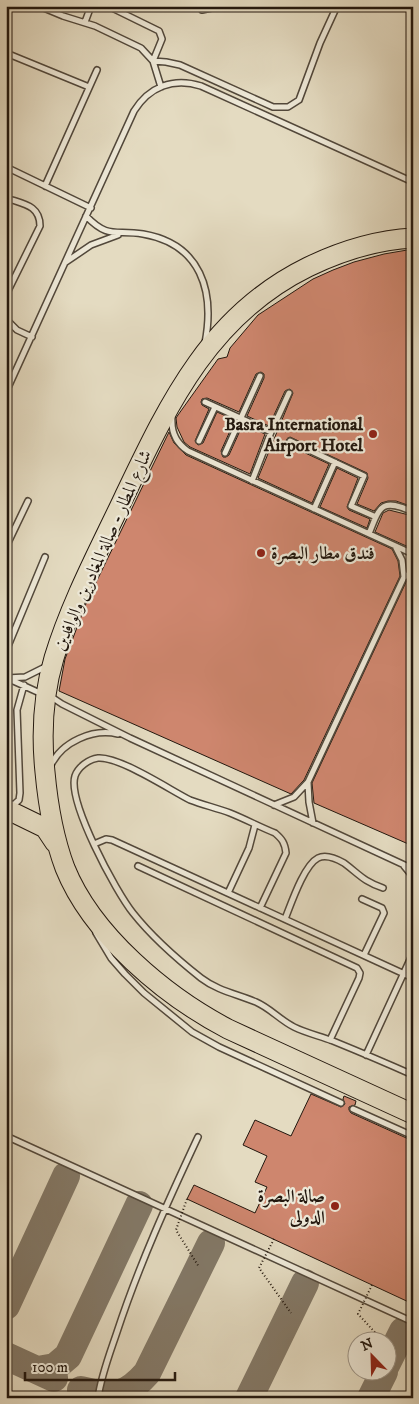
<svg xmlns="http://www.w3.org/2000/svg" width="419" height="1404" viewBox="0 0 419 1404" font-family="'IM FELL DW Pica',Amiri,serif">
  <style>
    .lines { fill: none; stroke-linecap: round; stroke-linejoin: round }
    .taxiway { stroke: #837968; stroke-width: 28 }
    .building { fill: #ce866e; stroke: #22170e }
    .lane-casing { stroke: #52483b; stroke-width: 8 }
    .highway-casing { stroke: #22170e; stroke-width: 21 }
    .path { stroke: #22170e; stroke-width: 2; stroke-dasharray: 1 2.5; stroke-linecap: butt }
    .lane { stroke: #ede8d7; stroke-width: 5 }
    .highway { stroke: #e4dbc1; stroke-width: 19 }
    .path-bridge { stroke: #22170e; stroke-width: 2; stroke-dasharray: 1 2.5; stroke-linecap: butt }
    .poi-dot { fill: #8f2418; stroke: #ede8d7; stroke-width: 2 }
    .labels { text-anchor: middle; stroke-width: 4.5; stroke-linejoin: round; paint-order: stroke }
    .poi-label { font-size: 18px; font-weight: bold; fill: #22170e; stroke: #ede8d7; text-anchor: end }
    .street-label { font-size: 18px; fill: #22170e; stroke: #ede8d7 }
  </style>
  <rect width="100%" height="100%" fill="#e4dbc1"/>
  <filter id="stains"><feTurbulence type="fractalNoise" baseFrequency=".004" numOctaves="4"/><feColorMatrix values="0 0 0 0 .2 0 0 0 0 .09 0 0 0 0 .02 0 0 0 .5 -.17"/></filter>
  <radialGradient id="worn" r=".72"><stop offset=".6" stop-color="#630" stop-opacity="0"/><stop offset="1" stop-color="#630" stop-opacity=".3"/></radialGradient>
  <g class="lines">
    <!-- taxiway -->
    <path class="taxiway" d="M6,1306L66,1176
      M6,1356L54,1378
      M386,1365L403,1331
      M38,1370L55,1367L68,1356L139,1205
      M81,1390C113,1398 125,1398 147,1373L211,1243
      M249,1398L305,1283
      M371,1398L384,1372"/>
  </g>
  <!-- building -->
  <path class="building" d="M413,249V507L396,501H388L381,503L374,511L357,504L368,478L367,473L290,437L286,440L288,445L329,464L312,503L258,478L293,393L290,389L285,391L269,426L247,416L264,378V374L261,372L256,374L239,412L207,398L202,399L201,402L202,405L209,409L195,441L198,445L203,443L217,412L235,420L221,451L223,457H226L229,455L243,424L265,434L250,474L190,447L184,442L177,427L176,418L178,415L218,359L227,357L230,348L258,315L313,279L333,270L354,262L384,254Z
    M169,432L174,443L186,455L392,549L398,561L400,576L304,780L291,794L59,691L65,659L87,601Z
    M337,468L358,478L347,507L349,510L370,519L367,528L320,507Z
    M389,510L413,516V549L375,532L383,513Z
    M413,577V846L314,803L312,783L407,580Z
    M311,1094L341,1107L345,1104L343,1099L344,1096L356,1101L355,1105L349,1107V1110L351,1113L413,1141V1304L187,1199L194,1185L255,1213L267,1187L255,1182L267,1156L243,1145L255,1120L291,1136Z"/>
  <g class="lines">
    <!-- lane casing -->
    <g class="lane-casing">
      <path id="lane" d="M39,6L63,16L95,26L141,48L153,61L161,87
        M108,6L159,31L162,39L153,61L166,62L180,65L273,107H288L299,100L320,43L337,6
        M202,10L221,6
        M85,22L91,6
        M6,53L89,87
        M6,167L91,208
        M45,186L97,70
        M6,198C23,204 40,205 40,226L6,295
        M86,216C109,240 116,229 143,234C201,244 215,291 205,343
        M66,262L91,245L118,235
        M6,319L17,330L32,337
        M6,392L134,111C149,87 173,77 201,86L413,182
        M205,402L271,432L289,393
        M172,418C171,432 176,443 188,451L413,554
        M199,441L215,407
        M290,441L364,476L351,506L376,517
        M225,453L260,376
        M252,481L271,432
        M314,509L335,462
        M369,534C380,505 382,498 413,512
        M6,547L28,501
        M404,577L413,572
        M6,651L45,557
        M7,678L25,677L45,667
        M9,679L42,694
        M50,696L62,704L130,738L413,869
        M51,765C62,742 93,728 118,734
        M308,783L309,802L313,823
        M274,805L294,797L308,782L404,577L402,560L396,548
        M11,807L19,800L20,793L17,710L24,685
        M94,844L106,839L112,840L413,978
        M138,866L357,968L360,973L359,978L330,1040
        M404,866L413,877
        M228,893L249,848L255,825
        M362,899L382,908L384,913L364,955
        M260,908L286,853C285,843 282,839 275,833C260,827 245,819 230,813C217,808 203,805 190,800C170,790 119,756 98,758C89,759 78,767 75,776C67,801 116,892 133,913C152,937 177,959 201,978C218,991 237,994 256,1002C270,1008 280,1020 294,1027C306,1033 320,1036 333,1041C360,1052 386,1063 413,1075
        M285,919C291,904 304,865 318,858C326,854 337,859 344,863C360,875 363,881 383,888
        M96,933L111,958L125,974L144,993L192,1032L219,1047L341,1103
        M366,1055L413,953
        M353,1109L413,1136
        M6,1136L413,1322
        M98,1398C101,1376 110,1353 117,1332C139,1265 168,1201 198,1137"/>
    </g>
    <!-- highway casing -->
    <g class="highway-casing">
      <path id="highway" d="M413,238C376,240 341,251 308,267C210,315 169,403 124,497C99,550 71,602 54,658C43,695 41,733 45,772C48,805 53,836 65,868C92,935 165,996 228,1029L413,1114
        M6,809L45,828L55,843"/>
    </g>
    <!-- path -->
    <path class="path" d="M386,1344L393,1351"/>
    <!-- lane -->
    <use href="#lane" class="lane"/>
    <!-- highway -->
    <use href="#highway" class="highway"/>
    <!-- path-bridge -->
    <path class="path-bridge" d="M187,1199L176,1230L199,1267
      M274,1239L259,1268L291,1313
      M372,1285L358,1314L384,1342"/>
  </g>
  <!-- markers -->
  <g class="poi-dot">
    <circle cx="373" cy="434" r="5"/>
    <circle cx="261" cy="553" r="5"/>
    <circle cx="335" cy="1206" r="5"/>
  </g>
  <g class="labels">
    <!-- poi labels -->
    <g class="poi-label">
      <text x="363" y="430">Basra International<tspan x="363" dy="21">Airport Hotel</tspan></text>
      <text x="271" y="559" text-anchor="start">فندق مطار البصرة</text>
      <text x="325" y="1202">صالة البصرة<tspan x="325" dy="21">الدولى</tspan></text>
    </g>
    <!-- street labels -->
    <g class="street-label">
      <text transform="translate(102 550) rotate(-66)" y="6">شارع المطار - صالة المغادرين والوافدين</text>
    </g>
  </g>
  <!-- margin -->
  <rect width="419" height="1404" fill="none" stroke="#e4dbc1" stroke-width="25"/>
  <rect x="8" y="8" width="404" height="1389" fill="none" stroke="#22170e" stroke-width="2.5"/>
  <rect x="12" y="12" width="394" height="1379" fill="none" stroke="#22170e"/>
  <!-- north arrow -->
  <g transform="translate(372 1356) rotate(337)"><circle r="24" fill="#ede8d7" stroke="#9c9487"/>
  <path d="M0-4L9 19L0 12L-9 19Z" fill="#8f2418"/>
  <text y="-8" font-size="14" font-weight="bold" text-anchor="middle" fill="#22170e">N</text>
  </g>
  <!-- scale -->
  <path d="M25 1372v8h150v-8" fill="none" stroke="#22170e" stroke-width="2.5"/>
  <text x="32" y="1372" font-size="15" fill="#22170e" stroke="#ede8d7" stroke-width="4" paint-order="stroke">100 m</text>
  <rect width="100%" height="100%" filter="url(#stains)"/>
  <rect width="100%" height="100%" fill="url(#worn)"/>
</svg>
